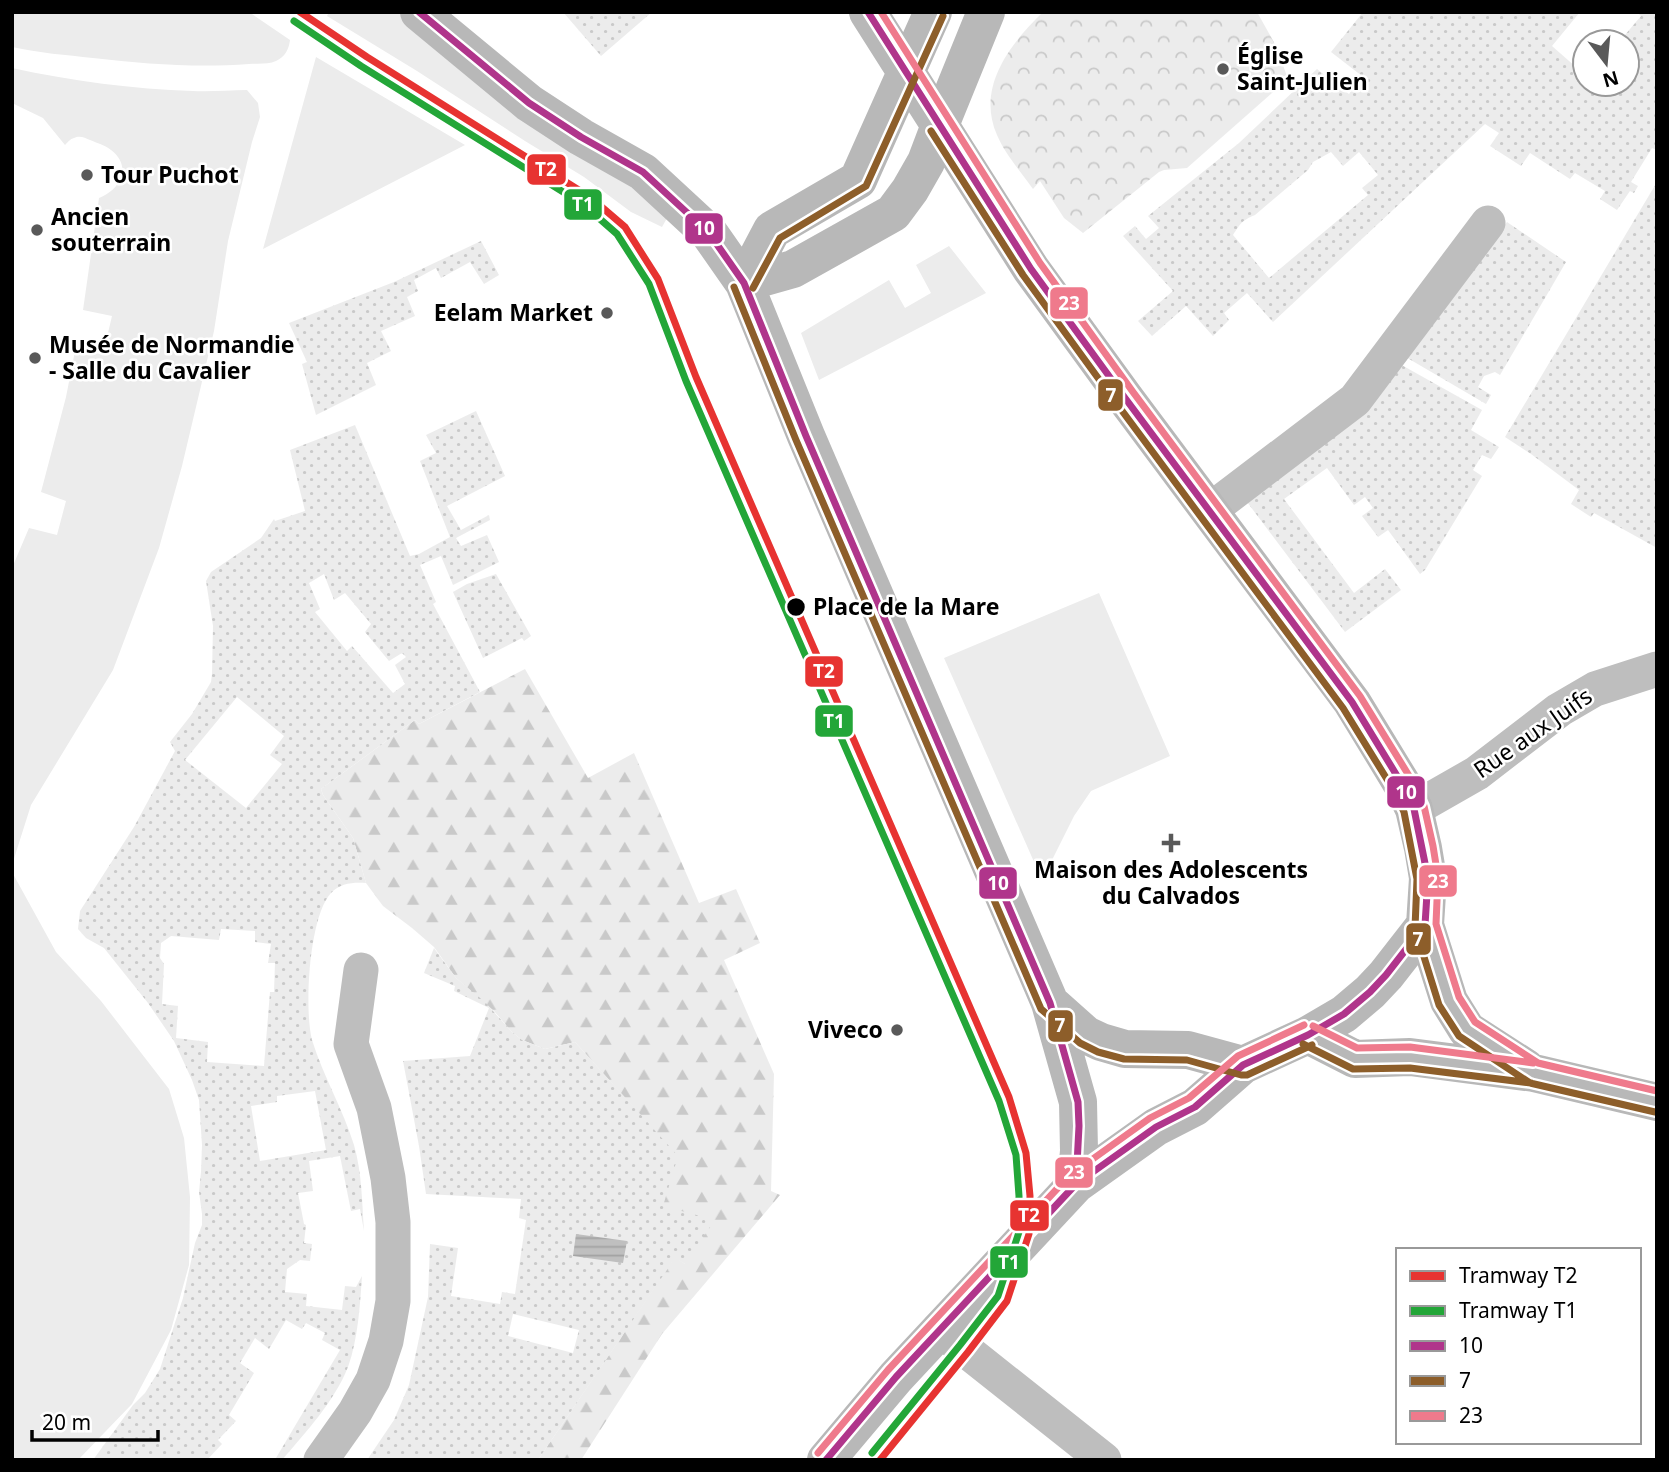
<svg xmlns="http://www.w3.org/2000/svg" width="1669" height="1472" viewBox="0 0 1669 1472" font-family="'Noto Sans',sans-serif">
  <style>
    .grass { fill: #ececec }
    .forest { fill: url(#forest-firs) }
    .park { fill: url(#park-crowns) }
    .garden { fill: url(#garden-dots); fill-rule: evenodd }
    .water { fill: url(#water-rules) }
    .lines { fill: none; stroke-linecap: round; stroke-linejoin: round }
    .street { stroke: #bebebe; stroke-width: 35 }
    .secondary { stroke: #b8b8b8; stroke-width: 38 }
    .bus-1-casing { stroke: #fff; stroke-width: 12 }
    .bus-2-casing { stroke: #fff; stroke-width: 12 }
    .bus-3-casing { stroke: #fff; stroke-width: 12 }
    .bus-1 { stroke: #b0358b; stroke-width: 7 }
    .bus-2 { stroke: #8d5e2a; stroke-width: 7 }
    .bus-3 { stroke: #ef7a8c; stroke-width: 7 }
    .tram-1-casing { stroke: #fff; stroke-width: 12 }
    .tram-2-casing { stroke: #fff; stroke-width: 12 }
    .tram-1 { stroke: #e73331; stroke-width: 7 }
    .tram-2 { stroke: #23a638; stroke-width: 7 }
    .poi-dot { fill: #595959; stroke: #fff; stroke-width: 2.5 }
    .stop-dot { fill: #000; stroke: #fff; stroke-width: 2.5 }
    .labels { text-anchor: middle; stroke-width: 5; stroke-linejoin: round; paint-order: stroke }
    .poi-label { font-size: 23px; font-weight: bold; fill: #000; stroke: #fff; text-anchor: start }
    .stop-label { font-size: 23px; font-weight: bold; fill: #000; stroke: #fff; text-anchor: start }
    .street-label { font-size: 23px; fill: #000; stroke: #fff }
    .line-badge { stroke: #fff; stroke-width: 2.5 }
    .badge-label { font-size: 19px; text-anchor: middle; font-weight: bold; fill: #fff }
  </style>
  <defs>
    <pattern id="forest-firs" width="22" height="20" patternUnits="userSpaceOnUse" patternTransform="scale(1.75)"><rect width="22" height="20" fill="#ececec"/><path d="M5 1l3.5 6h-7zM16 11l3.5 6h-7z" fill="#c9c9c9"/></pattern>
    <pattern id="park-crowns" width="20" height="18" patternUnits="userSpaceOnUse" patternTransform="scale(1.75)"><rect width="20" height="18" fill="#ececec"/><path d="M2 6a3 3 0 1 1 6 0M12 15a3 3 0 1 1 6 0" fill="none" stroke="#c9c9c9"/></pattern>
    <pattern id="garden-dots" width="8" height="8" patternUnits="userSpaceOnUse" patternTransform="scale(1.75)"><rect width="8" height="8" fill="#ececec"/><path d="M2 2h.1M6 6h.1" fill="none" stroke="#c9c9c9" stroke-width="1.8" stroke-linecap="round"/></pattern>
    <pattern id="water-rules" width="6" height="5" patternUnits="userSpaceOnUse" patternTransform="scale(1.75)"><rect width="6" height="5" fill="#bfbfbf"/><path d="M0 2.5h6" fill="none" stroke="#a2a2a2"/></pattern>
  </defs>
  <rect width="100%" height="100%" fill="#fff"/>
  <!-- grass -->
  <path class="grass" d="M12,12H249L290,40C289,49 285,57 276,61C268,65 258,63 249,64C197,68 145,64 93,58C66,55 39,53 12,47Z
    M329,12H401L671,211L662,227L631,212L584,177L525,141L417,71L327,16Z
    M316,57L465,145L263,249Z
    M12,68C72,81 133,89 193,91C211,92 229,90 247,90L258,103L260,117L252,142L228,241L214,331L182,466L159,548L113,670L31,805L12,865V568L29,528L57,535L66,501L41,492L66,397L75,351L103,354L112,316L83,310L99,198C120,190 133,167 111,150C105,145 97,143 90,140C85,138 80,135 74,138C70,139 68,142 65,145L43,118L12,103Z
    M949,246L986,293L819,380L801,333L889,280L905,308L931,293L916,265Z
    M1099,593L1170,756L1091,791L1074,816L1042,880L944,658Z
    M12,872L56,952L101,1001L169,1089L184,1138L190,1197L189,1265L171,1330L132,1404L78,1460H12Z"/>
  <!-- forest -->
  <path class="forest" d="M525,669L588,778L634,753L699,903L736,889L760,943L724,960L774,1074L771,1191L780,1195L662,1334L581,1460H538L675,1257L685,1264L662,1206L677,1156L575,1042L545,1049L522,1040L512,1032L494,1011L456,978L434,947L412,928L383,906L366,883L353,838L323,795L321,789L415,720L419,724Z"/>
  <!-- park -->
  <path class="park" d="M1043,12H1257L1276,46L1288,79L1187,168L1164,170L1159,172L1083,233L1064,218L1040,181L1033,189C1021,172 1005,154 997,135C976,87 1010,44 1043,12Z"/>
  <!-- garden -->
  <path class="garden" d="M563,12H652L601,56Z
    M1363,12H1580L1552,46L1585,75V84H1627V42H1619L1641,16L1637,12H1657V150L1652,148L1631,182L1638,186L1634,193L1630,191L1617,210L1600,199L1605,191L1575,173L1570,179L1530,153L1521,166L1490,146L1499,133L1485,124L1273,322L1247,293L1224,313L1229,320L1213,336L1186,306L1152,336L1138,321L1173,291L1123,236L1135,226L1146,239L1159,228L1148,216L1239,143L1317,69L1349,94L1362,76L1331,52ZM1331,152L1343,166L1359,152L1378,175L1362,188L1368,195L1269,278L1233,235C1241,223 1241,221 1255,215L1308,170L1313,162Z
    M1657,182V548L1594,513L1591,517L1571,504L1579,490L1531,454L1505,437Z
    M1507,222L1566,262L1500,375L1495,372L1484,376L1478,387L1491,395L1486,404L1404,356Z
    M481,241L499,275L484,284L470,262L441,278L436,268L414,280L418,291L407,297L415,316L381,331L391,351L367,363L376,385L316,415L302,364L307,362L289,323L394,282Z
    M1398,363L1482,410L1471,430L1499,447L1491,459L1482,455L1473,470L1482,476L1425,570L1420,574L1388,530L1378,537L1362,516L1373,508L1365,497L1354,505L1327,468L1284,499L1354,593L1385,569L1401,590L1345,632L1244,498Z
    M476,411L505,476L447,506L461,530L489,515L490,520L456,538L461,546L487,535L499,562L453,585L441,556L420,565L436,602L433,604L480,692L419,724L415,720L321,789L323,795L353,838L366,883C354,882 340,883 331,893C309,916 304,1009 312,1040C323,1076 343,1109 354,1145C362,1173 362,1202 364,1231L360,1209L351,1211L340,1156L309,1161L313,1191L298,1193L304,1224L306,1225L304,1243L312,1244L310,1261L300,1260L287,1269L285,1292L307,1294L306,1306L342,1310L345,1286L356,1287L362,1276C360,1305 358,1339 348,1367C334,1402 306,1432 282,1460L276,1458L340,1350L322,1340L325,1333L306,1323L302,1329L286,1320L269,1349L255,1338L240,1363L254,1373L229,1415L236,1421L218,1440L222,1444L207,1460H93L133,1405L145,1393L160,1369L183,1298L195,1243L202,1225V1214L199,1192L201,1172L202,1145L199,1100L192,1080L174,1041L148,1003L104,948L86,938L78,929L80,911L134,827L175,751L170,742L192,714L211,682L212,674L213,626L206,581L211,572L261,538L274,519L275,521L305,511L290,450L355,425L410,556L419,554L450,537L420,461L436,453L426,435ZM324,574L334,600L345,593L371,624L365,632L389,661L402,653L406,657L395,665L405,684L393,693L352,646L347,651L315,612L320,609L309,583ZM237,697L284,736L270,755L282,764L246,808L185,760ZM221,929L255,931V942L271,944L268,963H275L274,992H270L264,1066L207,1062L208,1042L176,1038L178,1006L162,1004L164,964L160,958L161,943L171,936L219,940ZM315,1091L326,1150L260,1161L251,1106L277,1102V1096Z
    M496,574L531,636L524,641L522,638L483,658L453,592L467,584Z
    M434,948L456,978L485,1002L512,1032L522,1040L545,1049L575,1042L678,1156L663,1206L715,1220L685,1264L675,1258L538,1460H367L394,1420L409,1385L428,1297L430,1244L458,1248L451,1296L500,1304L502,1292L515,1294L526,1220L519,1218L521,1199L426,1194L419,1146L403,1061L470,1056L489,1008L454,991L455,986L424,973ZM513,1314L579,1330L573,1353L508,1336Z"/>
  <!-- water -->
  <path class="water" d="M576,1234L627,1241L623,1263L573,1256Z"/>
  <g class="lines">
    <!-- street -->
    <path class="street" d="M1209,511L1355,400L1488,223
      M1414,809L1477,773L1559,710L1595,689L1657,669
      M939,1329L1104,1460
      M321,1460L355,1412L373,1380L386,1341L393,1301V1222L388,1178L374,1108L351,1044L361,970"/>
    <!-- secondary -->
    <path class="secondary" d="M419,12L529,103L581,137L643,172L709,233L744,283L806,436L1050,1003L1078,1102L1079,1151L1076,1184
      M744,283L793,269L893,213L910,190L926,162L940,125L986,12
      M744,283L772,230L858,180L933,12
      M1425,925L1449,1001L1467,1030L1526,1068
      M1050,1003L1086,1035L1101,1042L1125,1049L1188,1050L1243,1065
      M1308,1035L1355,1059L1410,1057L1534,1073L1657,1102
      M826,1460L896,1377L1076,1184L1156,1127L1195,1107L1243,1065L1308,1035L1344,1014L1370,992L1386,975L1425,925L1428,878L1423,848L1414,809L1402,784L1352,702L1125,398L1031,269L868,12"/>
    <!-- bus-1 casing -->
    <g class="bus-1-casing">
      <path id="bus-1" d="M419,12L529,103L581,137L643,172L709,233L744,283L806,436L1050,1003L1078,1102L1079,1126L1076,1184L1046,1216
        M826,1460L896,1377L1076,1184L1156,1127L1195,1107L1243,1065L1308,1035L1344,1014L1370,992L1386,975L1425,925L1428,878L1414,809L1402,784L1352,702L1125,398L1031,269L868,12"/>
    </g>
    <!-- bus-2 casing -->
    <g class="bus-2-casing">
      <path id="bus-2" d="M931,131L1023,275L1117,404L1343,708L1393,789L1404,812L1417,879L1415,928L1439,1005L1459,1036L1530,1083L1655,1112
        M734,287L796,440L1041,1009L1080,1043L1098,1052L1124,1059L1187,1060L1241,1075H1247L1312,1045
        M753,288L780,238L866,186L943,16
        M1303,1044L1353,1069L1410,1068L1531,1083"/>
    </g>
    <!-- bus-3 casing -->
    <g class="bus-3-casing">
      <path id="bus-3" d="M881,12L1040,263L1133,392L1360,696L1411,779L1424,806L1433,846L1438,877L1436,924L1459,997L1475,1022L1538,1063L1657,1091
        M1313,1026L1357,1048L1410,1047L1533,1063
        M818,1453L888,1370L1069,1176L1150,1118L1189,1098L1238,1056L1304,1025"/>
    </g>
    <!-- bus-1 -->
    <use href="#bus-1" class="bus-1"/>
    <!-- bus-2 -->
    <use href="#bus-2" class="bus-2"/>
    <!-- bus-3 -->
    <use href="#bus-3" class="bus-3"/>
    <!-- tram-1 casing -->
    <g class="tram-1-casing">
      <path id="tram-1" d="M300,12L367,57L590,197L625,227L658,279L696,377L1009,1097L1026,1153L1030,1196L1029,1234L1007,1301L968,1352L880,1460"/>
    </g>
    <!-- tram-2 casing -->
    <g class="tram-2-casing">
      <path id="tram-2" d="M294,21L361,66L584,205L617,234L649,284L686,381L999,1101L1016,1155L1019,1196V1232L998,1296L960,1345L872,1453"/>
    </g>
    <!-- tram-1 -->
    <use href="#tram-1" class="tram-1"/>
    <!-- tram-2 -->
    <use href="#tram-2" class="tram-2"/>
  </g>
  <!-- markers -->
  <g class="poi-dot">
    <circle cx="1223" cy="69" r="7"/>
    <circle cx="87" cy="175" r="7"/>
    <circle cx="37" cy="230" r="7"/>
    <circle cx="607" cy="313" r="7"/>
    <circle cx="35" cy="358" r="7"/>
    <path d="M1167.5 832.5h7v7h7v7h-7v7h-7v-7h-7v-7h7z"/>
    <circle cx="897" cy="1030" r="7"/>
  </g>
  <circle class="stop-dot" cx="796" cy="607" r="10"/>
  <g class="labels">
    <!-- poi labels -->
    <g class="poi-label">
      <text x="1237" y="64">Église<tspan x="1237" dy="26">Saint-Julien</tspan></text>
      <text x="101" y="183">Tour Puchot</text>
      <text x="51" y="225">Ancien<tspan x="51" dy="26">souterrain</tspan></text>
      <text x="593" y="321" text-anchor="end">Eelam Market</text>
      <text x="49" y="353">Musée de Normandie<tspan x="49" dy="26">- Salle du Cavalier</tspan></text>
      <text x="1171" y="878" text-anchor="middle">Maison des Adolescents<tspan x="1171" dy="26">du Calvados</tspan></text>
      <text x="883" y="1038" text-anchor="end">Viveco</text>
    </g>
    <!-- stop labels -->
    <g class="stop-label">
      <text x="813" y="615">Place de la Mare</text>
    </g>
    <!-- street labels -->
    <g class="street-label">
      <text transform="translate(1533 733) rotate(-35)" y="8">Rue aux Juifs</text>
    </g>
  </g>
  <g class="line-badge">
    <rect x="526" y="153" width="41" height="33" rx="7" fill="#e73331"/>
    <rect x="563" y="188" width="40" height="33" rx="7" fill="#23a638"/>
    <rect x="684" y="212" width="40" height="33" rx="7" fill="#b0358b"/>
    <rect x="1049" y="286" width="40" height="34" rx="7" fill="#ef7a8c"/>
    <rect x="1097" y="378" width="27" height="34" rx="7" fill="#8d5e2a"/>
    <rect x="804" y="655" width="40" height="33" rx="7" fill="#e73331"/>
    <rect x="814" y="704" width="40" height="34" rx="7" fill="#23a638"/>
    <rect x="1386" y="775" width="40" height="34" rx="7" fill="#b0358b"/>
    <rect x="1418" y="864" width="40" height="34" rx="7" fill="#ef7a8c"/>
    <rect x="978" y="866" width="40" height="34" rx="7" fill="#b0358b"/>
    <rect x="1405" y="922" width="27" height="34" rx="7" fill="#8d5e2a"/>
    <rect x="1047" y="1009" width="27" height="34" rx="7" fill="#8d5e2a"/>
    <rect x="1054" y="1156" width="40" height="33" rx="7" fill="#ef7a8c"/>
    <rect x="1009" y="1199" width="41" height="33" rx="7" fill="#e73331"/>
    <rect x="989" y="1245" width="40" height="34" rx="7" fill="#23a638"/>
  </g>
  <g class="badge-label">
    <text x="546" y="176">T2</text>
    <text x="583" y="211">T1</text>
    <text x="704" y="235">10</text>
    <text x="1069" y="310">23</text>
    <text x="1111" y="402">7</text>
    <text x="824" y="678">T2</text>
    <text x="834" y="728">T1</text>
    <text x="1406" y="799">10</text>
    <text x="1438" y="888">23</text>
    <text x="998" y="890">10</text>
    <text x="1418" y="946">7</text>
    <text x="1060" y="1032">7</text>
    <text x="1074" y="1179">23</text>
    <text x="1029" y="1222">T2</text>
    <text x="1009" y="1269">T1</text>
  </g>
  <!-- border -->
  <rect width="1669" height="1472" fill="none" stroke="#000000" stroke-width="28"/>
  <!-- legend -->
  <rect x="1396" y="1248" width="245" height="196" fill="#ffffff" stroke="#999999" stroke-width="2"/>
  <rect x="1410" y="1271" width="35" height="10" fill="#e73331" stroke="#999999" stroke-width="2"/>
  <text x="1459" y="1283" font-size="21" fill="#000000">Tramway T2</text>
  <rect x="1410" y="1306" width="35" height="10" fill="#23a638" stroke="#999999" stroke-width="2"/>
  <text x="1459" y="1318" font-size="21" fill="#000000">Tramway T1</text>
  <rect x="1410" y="1341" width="35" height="10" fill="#b0358b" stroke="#999999" stroke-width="2"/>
  <text x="1459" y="1353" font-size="21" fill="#000000">10</text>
  <rect x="1410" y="1376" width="35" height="10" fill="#8d5e2a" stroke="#999999" stroke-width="2"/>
  <text x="1459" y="1388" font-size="21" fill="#000000">7</text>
  <rect x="1410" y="1411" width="35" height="10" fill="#ef7a8c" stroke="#999999" stroke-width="2"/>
  <text x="1459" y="1423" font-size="21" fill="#000000">23</text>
  <!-- north arrow -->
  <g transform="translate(1606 63) rotate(164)"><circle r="33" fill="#ffffff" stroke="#999999" stroke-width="2"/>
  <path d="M0-5L12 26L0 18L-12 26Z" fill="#595959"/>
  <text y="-10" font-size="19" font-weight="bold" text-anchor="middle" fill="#000000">N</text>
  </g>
  <!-- scale -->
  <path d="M32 1430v10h126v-10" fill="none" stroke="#000000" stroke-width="3.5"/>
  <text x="42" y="1430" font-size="21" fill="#000000" stroke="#ffffff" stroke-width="5" paint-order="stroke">20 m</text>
</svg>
